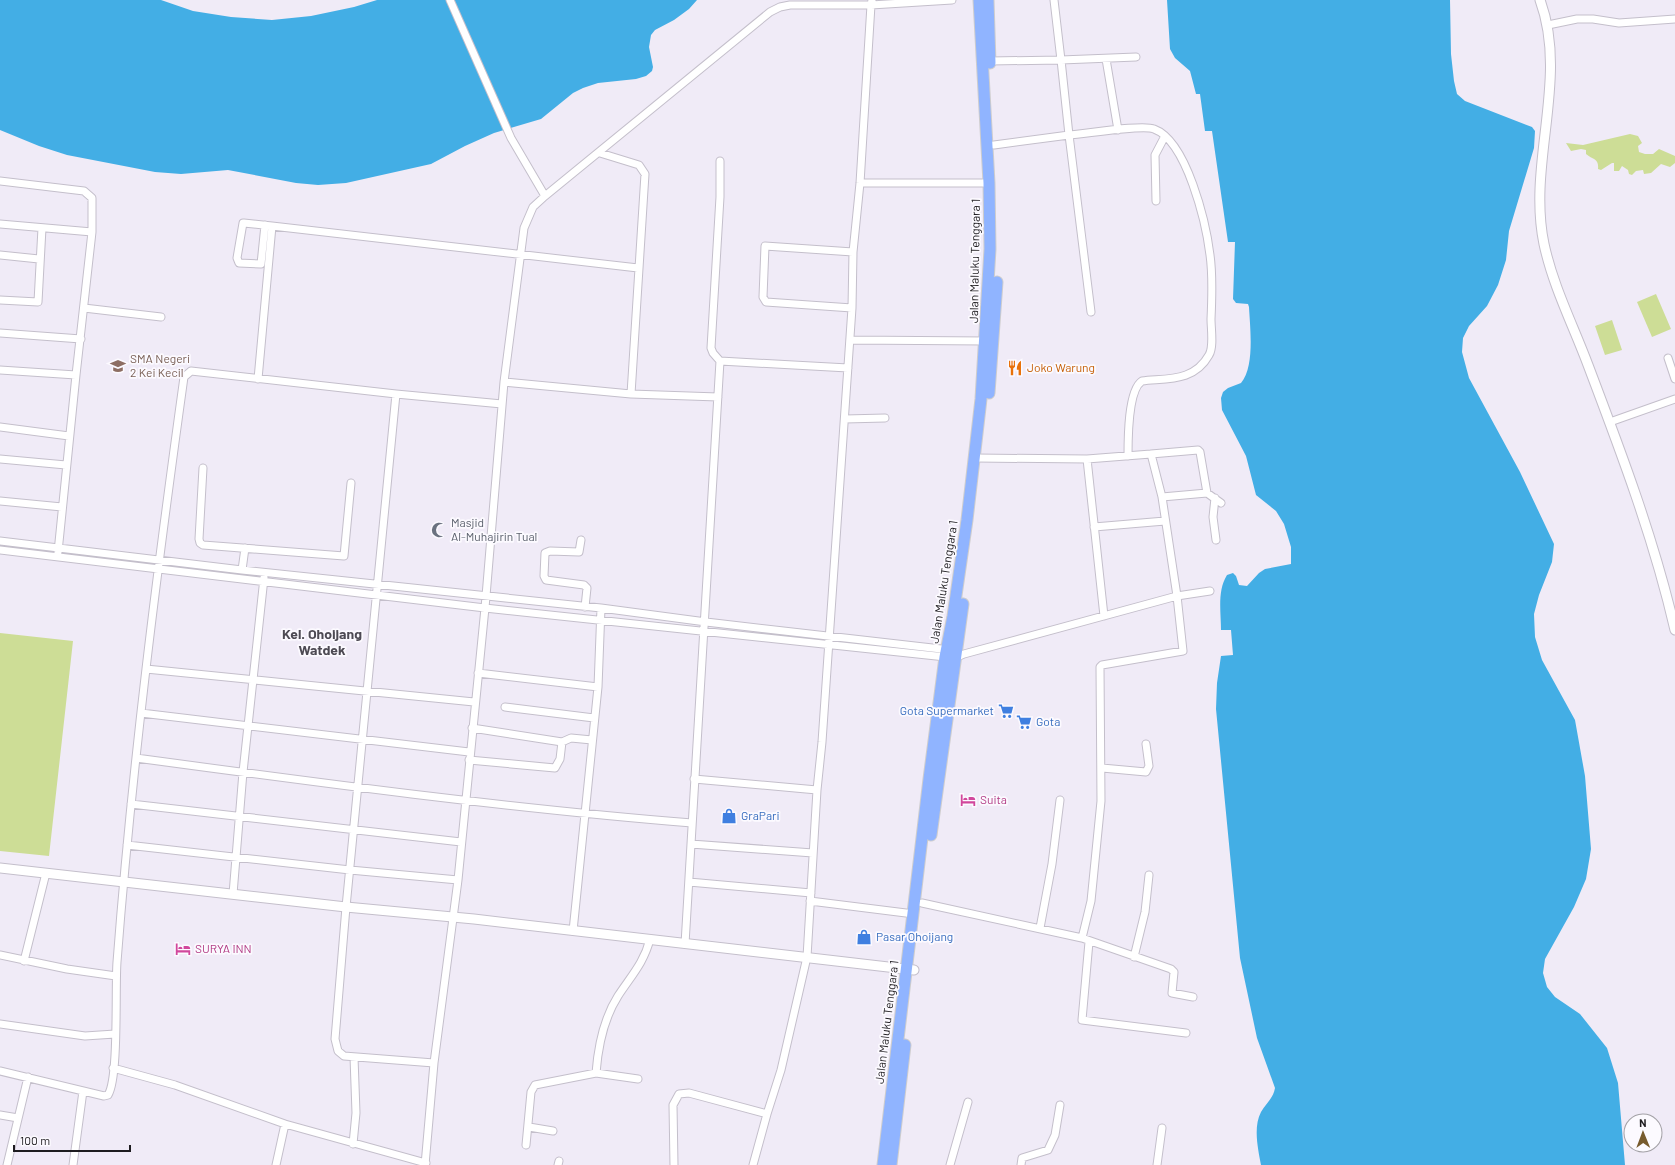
<svg xmlns="http://www.w3.org/2000/svg" width="1675" height="1165" viewBox="0 0 1675 1165" font-family="Barlow,sans-serif">
  <style>
    .green { fill: #cddd96 }
    .water { fill: #43aee5 }
    .lines { fill: none; stroke-linecap: round; stroke-linejoin: round }
    .minor-casing { stroke: #c4bfcb; stroke-width: 9 }
    .tertiary-casing { stroke: #c4bfcb; stroke-width: 11 }
    .trunk-casing { stroke: #cecdce; stroke-width: 13 }
    .minor { stroke: #fff; stroke-width: 7 }
    .tertiary { stroke: #fff; stroke-width: 9 }
    .trunk { stroke: #90b4ff; stroke-width: 11 }
    .labels { text-anchor: middle; stroke-width: 3.5; stroke-linejoin: round; paint-order: stroke }
    .street-label { font-size: 12px; fill: #1e1c20; stroke: #fcfaff }
    .education-label { font-size: 12px; fill: #785e54; stroke: #fcfaff; text-anchor: start }
    .food-label { font-size: 12px; fill: #c56008; stroke: #fcfaff; text-anchor: start }
    .worship-label { font-size: 12px; fill: #5b616d; stroke: #fcfaff; text-anchor: start }
    .shop-label { font-size: 12px; fill: #366cbe; stroke: #fcfaff; text-anchor: start }
    .hotel-label { font-size: 12px; fill: #b23c85; stroke: #fcfaff; text-anchor: start }
    .quarter-label { font-size: 14px; font-weight: bold; fill: #4d4a53; stroke: #fcfaff }
  </style>
  <rect width="100%" height="100%" fill="#f0ebf7"/>
  <!-- green -->
  <path class="green" d="M1630,134L1638,136L1642,143L1638,146L1639,152L1645,154H1653L1659,149L1675,156V163L1670,167L1661,164L1651,173L1644,174L1643,170L1636,171L1632,175L1629,174L1628,170L1622,166L1619,171H1614V163H1612L1601,170L1598,169C1599,158 1593,160 1586,154V150L1581,149L1571,151L1566,143L1583,145Z
    M1656,294L1671,329L1652,337L1637,302Z
    M1612,320L1622,350L1605,355L1595,326Z
    M0,633L73,641L49,856L0,851Z"/>
  <!-- water -->
  <path class="water" d="M0,0H161L193,11L231,17L272,20L311,16L354,7L377,0H697L689,9L674,20L655,30L651,35L649,47L653,67L652,71L646,76L636,79L598,83L583,88L573,93L541,119L494,133L465,146L431,164L346,183L318,185L296,183L228,170L181,174L155,172L67,155L39,146L0,130Z
    M1167,0H1450L1451,54L1454,81L1457,94L1465,101L1532,127L1535,131L1534,148L1509,231L1506,260L1498,285L1487,306L1469,326L1463,338L1462,352L1469,378L1520,472L1554,544L1552,562L1539,595L1534,614L1535,637L1542,660L1575,720L1585,776L1591,849L1586,879L1574,907L1545,959L1543,973L1547,987L1555,997L1580,1014L1607,1048L1618,1083L1625,1165H1261C1258,1149 1253,1127 1261,1112C1266,1103 1273,1099 1275,1088L1257,1038L1240,958L1216,709L1217,683L1221,656L1233,655L1231,630H1221C1221,612 1217,591 1227,575L1233,573L1236,576L1239,585L1247,586L1259,573L1265,569L1291,564V547L1284,524L1276,511L1256,495L1246,456L1222,410L1221,398L1223,392L1228,388L1241,383C1255,367 1250,327 1249,307L1248,304L1236,303L1233,299L1235,242H1228L1212,131H1205L1200,94H1196L1190,71L1175,58L1170,49Z"/>
  <g class="lines">
    <!-- minor casing -->
    <g class="minor-casing">
      <path id="minor" d="M450,0L511,138L545,196
        M872,0L871,5L952,0
        M1548,25L1577,19H1593L1619,23L1675,19
        M1106,59L1118,130
        M990,61L1061,60L1054,0
        M994,145L1069,135L1061,60L1136,57
        M600,153L639,165L645,174L631,394
        M0,181L84,191L92,198V232L76,375
        M860,183H989
        M1156,201L1155,155L1165,136
        M0,224L92,232
        M265,225L261,264L239,263L237,258L243,223H244L272,226
        M0,255L39,259
        M0,300L38,302L42,228
        M84,308L161,317
        M852,308L766,302L763,297L765,246L853,252
        M1091,312L1069,135C1085,134 1143,124 1154,129C1187,141 1206,223 1210,255C1213,276 1212,298 1211,319C1211,329 1214,347 1209,355C1194,382 1167,378 1142,381C1128,390 1128,439 1128,456
        M0,333L81,339
        M850,340L986,341
        M1668,358L1675,379
        M720,361L713,353L711,348L720,197V161
        M0,370L76,375L58,552
        M258,379L272,226L638,268
        M504,382L631,394L718,397
        M396,394L346,907L335,1039L338,1051L344,1056L434,1063
        M845,419L885,418
        M1610,422L1675,399
        M0,427L69,436
        M1151,454L1198,450L1200,452L1207,493
        M976,458L1087,459L1151,454L1162,497L1177,596L1210,591
        M0,459L66,465
        M1087,459L1104,616
        M203,468L199,539L200,543L203,545L344,556L351,483
        M1162,497L1207,493L1221,503
        M1215,498L1213,517L1216,540
        M0,501L62,507
        M1094,527L1165,521
        M581,540L579,552L550,551L545,553L544,576L546,580L584,585L587,588L585,607
        M0,541L242,570L601,608L706,622L950,650
        M0,550L485,608L955,658L964,654L1177,596L1183,651L1102,665L1100,667L1101,801L1091,901L1082,938
        M242,570L245,548
        M146,669L474,702
        M478,673L598,687
        M505,707L594,718
        M141,713L469,752
        M472,728L562,742L571,738L592,740
        M136,758C321,783 506,808 692,823
        M469,760L555,768L560,759L562,742
        M1102,768L1146,772L1149,766L1146,744
        M694,779L817,790
        M131,804L461,842
        M691,844L813,853
        M127,845L350,870L458,880
        M689,882L811,893
        M233,894L243,772L264,578
        M810,901L914,914
        M922,903L1082,938L1171,969L1174,972L1172,993L1193,997
        M1040,928L1052,864L1060,800
        M573,931L598,687L601,608
        M1089,942L1082,1020L1186,1033
        M685,944L720,361L848,368
        M0,955L67,969L116,976
        M1134,957L1145,912L1149,875
        M24,961L46,873
        M0,1024L85,1036L115,1034
        M113,1068L175,1085L285,1124
        M0,1071L104,1096L108,1095C119,1078 115,988 117,962C132,766 157,571 184,377L191,371L396,394L502,404
        M596,1073C598,1047 604,1018 618,996C631,976 644,963 650,939
        M0,1115L18,1118
        M529,1127L553,1131
        M353,1144L356,1113L354,1057
        M526,1145L531,1092L535,1085L596,1073L638,1079
        M7,1165L28,1077
        M73,1165L83,1091
        M276,1165L285,1124L426,1163
        M425,1165L434,1063L458,880L485,608L504,382L524,228L533,207L545,196L770,12L780,7L790,5H871L860,183L853,252L852,308L822,742L817,790L807,957L781,1070L767,1114L689,1093L679,1094L673,1105L674,1165
        M558,1165L559,1161
        M753,1165L767,1114
        M950,1165L968,1102
        M1021,1165L1022,1158L1048,1150L1055,1135L1060,1105
        M1157,1165L1162,1128"/>
    </g>
    <!-- tertiary casing -->
    <g class="tertiary-casing">
      <path id="tertiary" d="M1540,0C1569,79 1527,163 1544,244C1553,286 1573,325 1588,365C1621,452 1654,539 1675,630
        M0,868L346,907L474,919L914,970"/>
    </g>
    <!-- trunk casing -->
    <g class="trunk-casing">
      <path id="trunk" d="M988,0L990,63
        M989,393L997,282
        M931,835L963,604
        M883,1165L929,779L945,657L953,616L967,520L981,399L990,249L989,183L979,0
        M891,1165L905,1045"/>
    </g>
    <!-- minor -->
    <use href="#minor" class="minor"/>
    <!-- tertiary -->
    <use href="#tertiary" class="tertiary"/>
    <!-- trunk -->
    <use href="#trunk" class="trunk"/>
  </g>
  <!-- icons -->
  <defs>
    <g id="school-bare" transform="scale(1.2)"><path d="M0-5L7-2L0 1L-7-2ZM-4 1L0 2.5L4 1V4Q0 6-4 4Z" fill="#8d6e63" stroke="#fcfaff" stroke-width="2.5" paint-order="stroke"/></g>
    <g id="restaurant-bare" transform="scale(1.2)"><path d="M-5-6h1v4h1v-4h1v4h1v-4h1v5L-1.5 .5V6h-2V.5L-5-1ZM5-6V6H3V1.5H1.5Q1.5-4 5-6Z" fill="#e8710a" stroke="#fcfaff" stroke-width="2.5" paint-order="stroke"/></g>
    <g id="mosque-bare" transform="scale(1.2)"><path d="M3.5-4.9A6 6 0 1 0 3.5 4.9A5 5 0 1 1 3.5-4.9Z" fill="#6b7280" stroke="#fcfaff" stroke-width="2.5" paint-order="stroke"/></g>
    <g id="supermarket-bare" transform="scale(1.2)"><path d="M-6-5.5h2.5l.6 2H6L4.5 2H-2.5L-4.4-4H-6ZM-1.5 3.2a1.3 1.3 0 1 0 .1 0ZM3 3.2a1.3 1.3 0 1 0 .1 0Z" fill="#3f7fe0" stroke="#fcfaff" stroke-width="2.5" paint-order="stroke"/></g>
    <g id="hotel-bare" transform="scale(1.2)"><path d="M-6-4.5h1.5V1H6V5H4.5V3h-9V5H-6ZM-4 0a1.8 1.8 0 1 1 3.6 0ZM.5 0V-2.5h3Q6-2.5 6 0Z" fill="#d1479c" stroke="#fcfaff" stroke-width="2.5" paint-order="stroke"/></g>
    <g id="shop-bare" transform="scale(1.2)"><path d="M-5-2.5h2.3a2.7 3.5 0 0 1 5.4 0H5L5.5 6h-11ZM-1.5-2.5h3a1.5 2.3 0 0 0-3 0Z" fill="#3f7fe0" stroke="#fcfaff" stroke-width="2.5" paint-order="stroke"/></g>
  </defs>
  <g fill-rule="evenodd">
    <use href="#school-bare" x="118" y="366"/>
    <use href="#restaurant-bare" x="1015" y="368"/>
    <use href="#mosque-bare" x="439" y="530"/>
    <use href="#supermarket-bare" x="1006" y="711"/>
    <use href="#supermarket-bare" x="1024" y="722"/>
    <use href="#hotel-bare" x="968" y="800"/>
    <use href="#shop-bare" x="729" y="816"/>
    <use href="#shop-bare" x="864" y="937"/>
    <use href="#hotel-bare" x="183" y="949"/>
  </g>
  <g class="labels">
    <!-- street labels -->
    <g class="street-label">
      <text transform="translate(975 261) rotate(-89)" y="4">Jalan Maluku Tenggara 1</text>
      <text transform="translate(944 582) rotate(-81)" y="4">Jalan Maluku Tenggara 1</text>
      <text transform="translate(887 1022) rotate(-83)" y="4">Jalan Maluku Tenggara 1</text>
    </g>
    <!-- education labels -->
    <g class="education-label">
      <text x="130" y="363">SMA Negeri<tspan x="130" dy="14">2 Kei Kecil</tspan></text>
    </g>
    <!-- food labels -->
    <g class="food-label">
      <text x="1027" y="372">Joko Warung</text>
    </g>
    <!-- worship labels -->
    <g class="worship-label">
      <text x="451" y="527">Masjid<tspan x="451" dy="14">Al-Muhajirin Tual</tspan></text>
    </g>
    <!-- shop labels -->
    <g class="shop-label">
      <text x="994" y="715" text-anchor="end">Gota Supermarket</text>
      <text x="1036" y="726">Gota</text>
      <text x="741" y="820">GraPari</text>
      <text x="876" y="941">Pasar Ohoijang</text>
    </g>
    <!-- hotel labels -->
    <g class="hotel-label">
      <text x="980" y="804">Suita</text>
      <text x="195" y="953">SURYA INN</text>
    </g>
    <!-- quarter labels -->
    <g class="quarter-label">
      <text x="322" y="639">Kel. Ohoijang<tspan x="322" dy="16">Watdek</tspan></text>
    </g>
  </g>
  <!-- north arrow -->
  <g transform="translate(1643 1133) rotate(359)"><circle r="19" fill="#fcfaff" stroke="#a3a1a6"/>
  <path d="M0-3L7 15L0 10L-7 15Z" fill="#775b2e"/>
  <text y="-6" font-size="11" font-weight="bold" text-anchor="middle" fill="#1e1c20">N</text>
  </g>
  <!-- scale -->
  <path d="M14 1145v6h116v-6" fill="none" stroke="#1e1c20" stroke-width="2"/>
  <text x="20" y="1145" font-size="12" fill="#1e1c20" stroke="#fcfaff" stroke-width="3" paint-order="stroke">100 m</text>
</svg>
